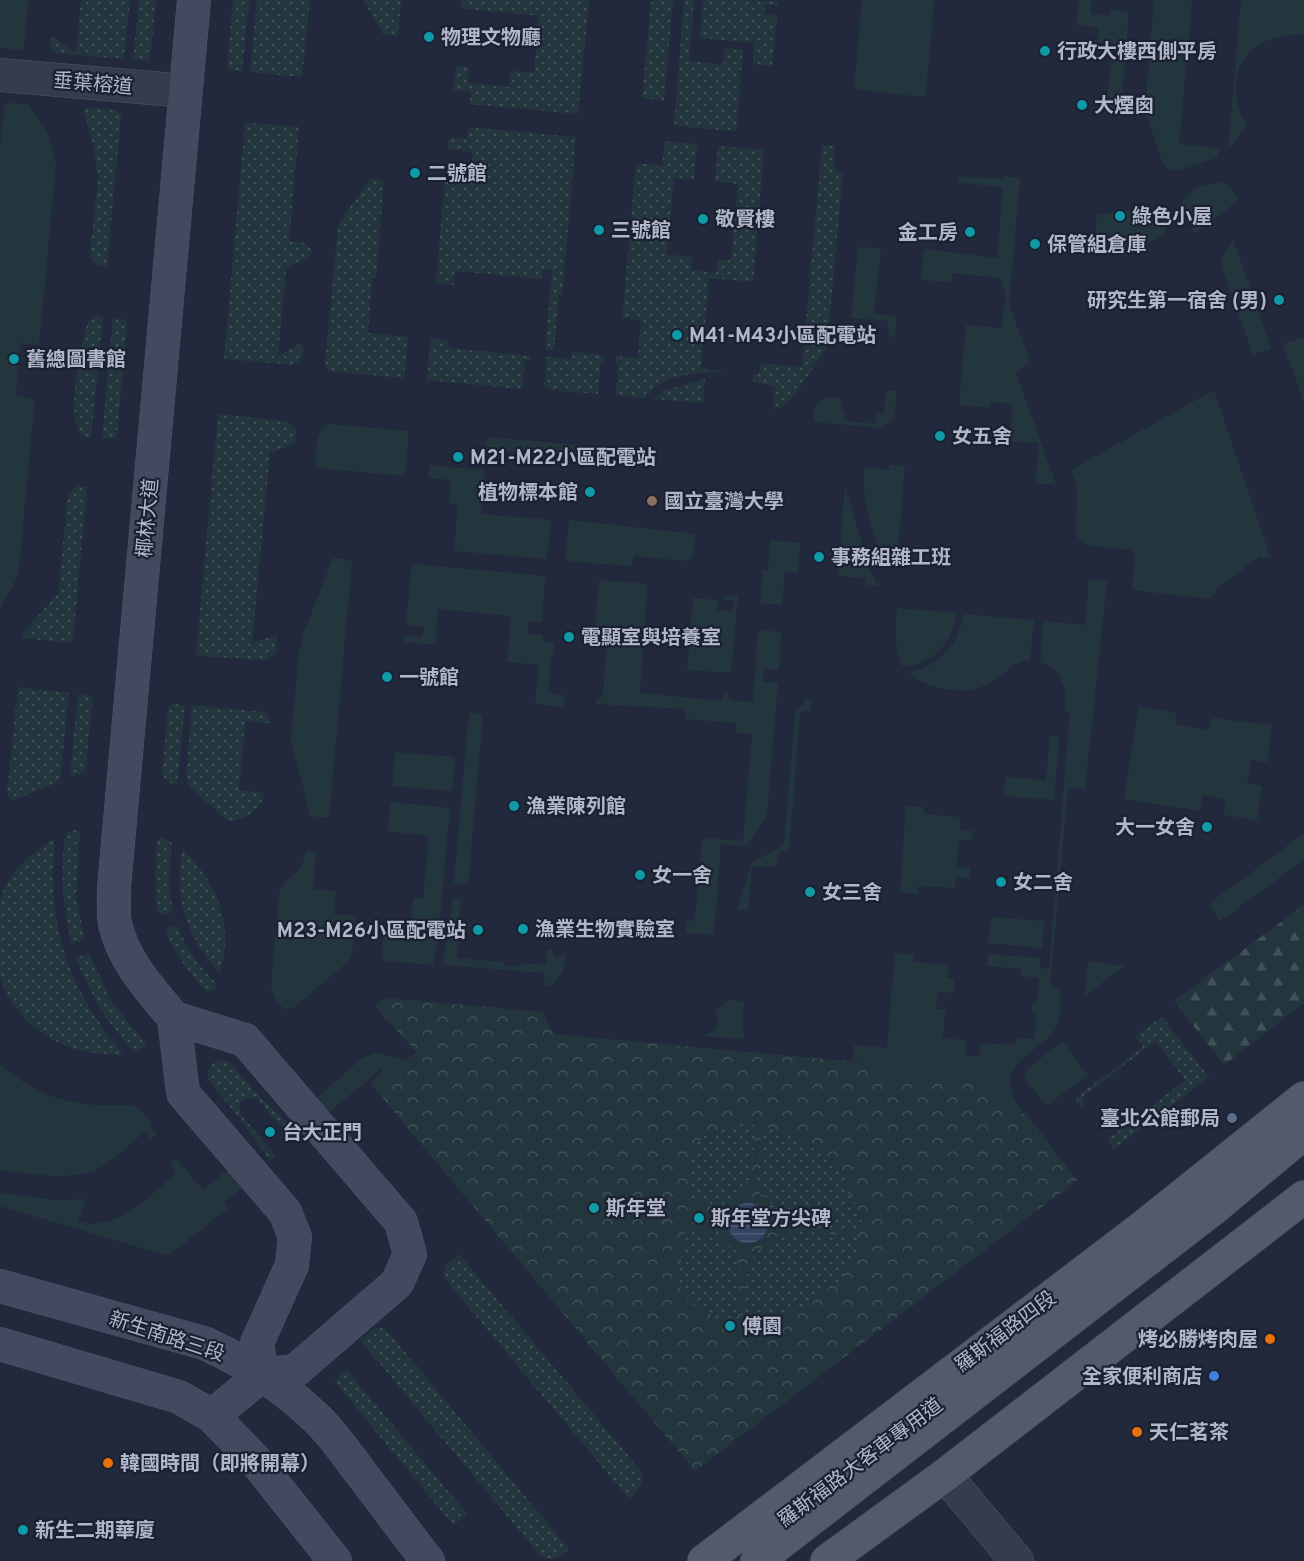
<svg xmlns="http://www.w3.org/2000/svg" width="1304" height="1561" viewBox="0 0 1304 1561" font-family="Overpass,'Noto Sans TC',sans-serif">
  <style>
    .grass { fill: #24363d }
    .forest { fill: url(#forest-firs) }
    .park { fill: url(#park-crowns) }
    .garden { fill: url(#garden-dots) }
    .water { fill: url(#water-rules) }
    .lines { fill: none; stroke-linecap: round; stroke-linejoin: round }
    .street-casing { stroke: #515667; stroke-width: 34 }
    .secondary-casing { stroke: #515667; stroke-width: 34 }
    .primary-casing { stroke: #3f4555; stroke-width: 34 }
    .street { stroke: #363c4c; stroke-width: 33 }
    .secondary { stroke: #434a5f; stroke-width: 33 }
    .primary { stroke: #535a6c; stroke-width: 33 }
    .culture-dot { fill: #0f9aa8; stroke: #1b2131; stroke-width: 2 }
    .education-dot { fill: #8d6e63; stroke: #1b2131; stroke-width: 2 }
    .service-dot { fill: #5c6f8a; stroke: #1b2131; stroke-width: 2 }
    .food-dot { fill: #e8710a; stroke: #1b2131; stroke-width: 2 }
    .shop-dot { fill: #3f7fe0; stroke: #1b2131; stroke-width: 2 }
    .labels { text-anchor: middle; stroke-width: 4.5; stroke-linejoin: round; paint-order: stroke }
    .poi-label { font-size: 20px; font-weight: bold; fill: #b1b6c8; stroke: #1b2131; text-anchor: start }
    .street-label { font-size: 20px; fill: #b1b6c8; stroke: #1b2131 }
  </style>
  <defs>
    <pattern id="forest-firs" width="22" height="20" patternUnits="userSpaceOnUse" patternTransform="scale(1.5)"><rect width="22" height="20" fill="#24363d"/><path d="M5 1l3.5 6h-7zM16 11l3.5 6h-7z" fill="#415158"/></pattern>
    <pattern id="park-crowns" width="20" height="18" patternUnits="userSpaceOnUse" patternTransform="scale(1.5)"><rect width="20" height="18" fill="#24363d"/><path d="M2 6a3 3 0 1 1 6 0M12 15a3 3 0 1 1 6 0" fill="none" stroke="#415158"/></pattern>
    <pattern id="garden-dots" width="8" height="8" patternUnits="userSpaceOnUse" patternTransform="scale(1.5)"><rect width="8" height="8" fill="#24363d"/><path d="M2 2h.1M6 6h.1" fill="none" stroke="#415158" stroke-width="1.8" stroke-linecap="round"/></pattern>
    <pattern id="water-rules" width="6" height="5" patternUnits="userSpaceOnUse" patternTransform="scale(1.5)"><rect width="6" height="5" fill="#354264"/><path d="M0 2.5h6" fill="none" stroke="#505b79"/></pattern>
  </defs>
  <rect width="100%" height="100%" fill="#22293c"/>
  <!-- grass -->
  <path class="grass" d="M0,0H28L24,50L0,48Z
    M862,0H934L926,94L923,97L854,89Z
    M1079,0H1091V14L1110,16L1111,10L1129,12L1120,118L1107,111L1092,98L1107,99L1111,59H1119L1120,44L1098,42V28L1076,25Z
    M1154,0H1192L1179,144L1220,148L1216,158L1181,170H1171L1163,164L1145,111Z
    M1241,0H1304V35C1247,31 1218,77 1247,126L1228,149Z
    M5,103L28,104L47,131L56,164L39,345L20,343V346L16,396L35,399L18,576L0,609V145Z
    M959,176L1002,179L1003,176L1020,178L1009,304L1030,362L1016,373L1056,485L1035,483L1039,443L1010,441L1013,404L991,402L990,408L959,405L966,325L1002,328L1005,298H1007L1000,278L952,273L951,282L921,280L924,249L997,258L1003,187L959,183Z
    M1220,182L1226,183L1239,200L1195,234L1190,228L1193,227L1182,204C1189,187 1203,186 1220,182Z
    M1152,207L1166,229L1165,234L1122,257L1114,244L1095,254L1093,251L1097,215Z
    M1233,239L1271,348L1253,355L1220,261Z
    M858,247L881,248L874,314L897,316L895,338L888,335V321L851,318Z
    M1304,337V402L1283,344Z
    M886,390L897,391L894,418L882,428L813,422L814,407L826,397L842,398L841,410L844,411V421L875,424L877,414H884Z
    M1214,390L1270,556L1263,559L1260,556L1219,587L1211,599L1132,590L1135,555L1132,550L1093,546L1081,542L1076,534L1077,488L1071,470Z
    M328,424L409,431L405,476L315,468C317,454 314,430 328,424Z
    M487,437L634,450L633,457H638V463L633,462L632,465L574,460V457L486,449Z
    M429,465L484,470L481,514L551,520L547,559L454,551L458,504L449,503L451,480L428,478Z
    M889,465L905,466L897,560L884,559C872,531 861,497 864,467L889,470Z
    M845,486L869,568L878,586L866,585V578L838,576Z
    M569,520L695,534L693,556L686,561L634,556L632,566L565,561Z
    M770,540L800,543L798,573L785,572L782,605L760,603L763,570H768Z
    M333,558L352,560L329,818L309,816C307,789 294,765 291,738L299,653L304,632Z
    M412,564L545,576L542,622L529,621L528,634L543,635V642L554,643V654H551L548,693L564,695L563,707L535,704L539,665L507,662L511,616L438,609L435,645L405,642V636L422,637L424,627L406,625Z
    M599,580L647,584L640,693L722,701L724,692L729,693V700L753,702L758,630L781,632L779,670L763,669V682L778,683L767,815L746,846L721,844L714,935L686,933L687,921L695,920L702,838L743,841L752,734L736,733V723L685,719V709L596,704L597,698L603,697L607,641L594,640Z
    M1089,580L1107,581L1085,789L1068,788L1050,987L1061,989C1060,1000 1061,1016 1057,1026C1046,1050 997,1061 1013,1096C1016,1104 1024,1112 1030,1119L981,1084L867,1075L868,1063L853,1061L854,1045L887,1048L895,953L913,955V962L949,965L947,978H955L954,993L938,992L936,1009H945L943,1038L966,1040L965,1055L979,1056L981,1043L1015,1045L1017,1038L1035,1039L1036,1013L1032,1012L1033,1003H1037L1039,978L1021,976V969L987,966L988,954L1041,958L1040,968L1049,969L1070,712L1065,711L1066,691L1056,669L1040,662L1043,621L1085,625Z
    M724,595L738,596L731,673L687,670L693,598L718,600L717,610L734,611V601L724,600Z
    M897,608L957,613C950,645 936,662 903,667C894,647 895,630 897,608Z
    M964,614L1034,620L1030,660C1013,661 1008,672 994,680C989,683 982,687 977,689C955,693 925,688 909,673C940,666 958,645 964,614Z
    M805,698L812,699L811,711L804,710L803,713H800L789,851H779L777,867L752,866L748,910L738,909L751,863L784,845L796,707H804Z
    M1139,707L1177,713L1175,724L1209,730L1212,718L1272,725L1267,762L1251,760L1247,783L1262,786L1257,820L1224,815L1225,799L1202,795L1200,811L1124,799Z
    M469,713L483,714L468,885L454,883Z
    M1050,736H1059L1054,800L1003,796L1005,777L1046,780Z
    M395,752L455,757L452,791L392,786Z
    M390,802L450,808L439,928L433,965L385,961L382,957L385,919L411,921L413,898L423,899L429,836L388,831Z
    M906,806L924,807V814L960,817V830L973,831L972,841L959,840L956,866L970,868L969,878L956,877L955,888L918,886V894L900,892Z
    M1304,834V860L1220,921L1208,904L1277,854L1284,852V848Z
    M306,852L316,853L313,889L336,891L334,914L356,916L352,954L349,961L296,1006L288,1010C277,1006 274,997 271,987L279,893C288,874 300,878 306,852Z
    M453,898L461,899L457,958L504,962V966L519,967L520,963L546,965L547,950H553L554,957H559L565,952L563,972L552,986L544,985L545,973L443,965Z
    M991,917L1044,921L1042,948L988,943Z
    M1088,961L1124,966L1085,996Z
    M728,1000L744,1001L742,1032L744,1033V1039L703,1036C715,1033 722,1023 715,1011Z
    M1062,1041L1088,1075L1046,1106L1025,1079L1027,1069Z
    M376,1052L406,1061L387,1075L381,1069L326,1115L314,1100L361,1059Z
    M0,1064C29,1090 58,1103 98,1105C110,1106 123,1104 135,1106L149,1118L152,1128L157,1134L150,1140L144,1132C131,1143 119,1156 105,1165C74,1184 33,1173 0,1170Z
    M176,1158L203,1190L230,1168L244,1186L224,1202L228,1208L168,1256L0,1206V1193L56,1200L85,1199L78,1222C118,1232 148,1196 177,1173L170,1163Z"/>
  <!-- forest -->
  <path class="forest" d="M1304,905V1003L1224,1065L1174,1001Z"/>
  <!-- park -->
  <path class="park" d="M384,998L543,1012L553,1034L868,1063V1075L981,1084L1030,1119L1077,1180L695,1471L370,1083L384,1071L387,1075L416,1052L375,1006Z"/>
  <!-- garden -->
  <path class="garden" d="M81,0H130L124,59L55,53L50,48L52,36L76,53Z
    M139,0H156L150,58L147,61L133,59Z
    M233,0H249L242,71L230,70L227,66Z
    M257,0H310L302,77L250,72Z
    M363,0H401L398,36L383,34Z
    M461,0H589L578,114L470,104L471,92L453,90L456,66L469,67L467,83L509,87L510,71L534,72L539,16L461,8Z
    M651,0H673L664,100L642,98Z
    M684,0H694L689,61L723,65L725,48L743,50L736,131L674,126Z
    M703,0L778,1V6L765,4L764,15L777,16L772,66L753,64L754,43L700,38Z
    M87,107L116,110L121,114L107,267L97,265L90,256L98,177L92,140L84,112V109Z
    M245,122L299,127L289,241L305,243L312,250L311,255L286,269L278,356L303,342L302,358L294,365L224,359Z
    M468,127L576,137L562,295H559L554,350H545L552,270H543L542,279L455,271L454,285L436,283L446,165L471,167L473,152L448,149L449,137L467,138Z
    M665,141L697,144L694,180L674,178L667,255L692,257L691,270L716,273L718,260H731L738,184L715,181L718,146L764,150L753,282L709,278L701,369L729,372C701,372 662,373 645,398L616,396L618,364H616V356L638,358L641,320L622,318L636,163L662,166Z
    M822,145L834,146L835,171L843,173L827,347L793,398L784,406L773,410L775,387L753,381V374H759L760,363L802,367Z
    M370,178L384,180L376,278H372L368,333L408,337L404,378L328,371L325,365L338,225Z
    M95,316L103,317L91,438C87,437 82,436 79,431C67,412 81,340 89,320Z
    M113,318L123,319L127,323L117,435L112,439L102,438Z
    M431,339L449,341L448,348L530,356V360H525L523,384L519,389L427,380Z
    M573,352L604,355V362H601L598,394L548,390L544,386L547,362L545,361V357L572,359Z
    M705,379L703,403L653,399L665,390Z
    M218,414L287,421L296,431L295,444L270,453L252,643L277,635L276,653L265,661L196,655Z
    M77,486L87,487L73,640L67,643L24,638L22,634L58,594L68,494Z
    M18,687L69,693L60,781L12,801L7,793Z
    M78,694L93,696L85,772L70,777Z
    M173,704L185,705L177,784L169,783L162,775L168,707Z
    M192,705L264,712L270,720V723L245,721L239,790L264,793C262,810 244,821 228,821L190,787L186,778Z
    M76,830L80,832L76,896L85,940L72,944C62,907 61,871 65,833Z
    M162,837L172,843C169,867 168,889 173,912L164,915L157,912L155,876L157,841Z
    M55,838C46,925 67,987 123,1054C78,1056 37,1041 12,1002C7,995 2,985 0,977C0,965 0,952 0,940C0,928 0,915 0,903C2,878 35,850 55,838Z
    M183,849C218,885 234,923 220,973C188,940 172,895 183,849Z
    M178,926C186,949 200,967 217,984L215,990L205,991C189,973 176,955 166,933L170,928Z
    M89,953L110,999L147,1046L133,1052L101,1011L75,958Z
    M1162,1017L1209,1077L1114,1149L1107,1140L1185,1080L1156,1041L1081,1098L1085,1104L1082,1107L1075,1098L1143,1047L1135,1036Z
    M219,1060L230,1062L258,1095L300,1136L294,1141L258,1100C245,1093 236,1101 241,1115L276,1156L270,1160L236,1114L208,1080C206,1070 210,1064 219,1060Z
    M737,1125H756L750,1182H745L744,1192C733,1195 726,1200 720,1210L711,1209V1203L688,1200L693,1151C701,1132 719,1129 737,1125Z
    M762,1126C800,1134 822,1153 848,1180L843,1186C855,1200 862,1213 863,1232L790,1225L791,1217L777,1216C775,1205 769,1199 760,1194L761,1184L757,1183Z
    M709,1229L718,1230C722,1241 727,1247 738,1252L737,1263L741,1264L736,1322C715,1317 685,1309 680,1284C678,1272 684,1244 685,1231L708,1234Z
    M790,1230L862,1237L856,1257L843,1272L847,1276C810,1302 788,1323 742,1322L748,1264H752L754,1253L767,1247L775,1236L789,1237Z
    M459,1254L642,1472C644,1486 639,1490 629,1499L444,1278L445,1266Z
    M375,1328H385L569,1549C560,1557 554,1561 541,1557L360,1340Z
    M347,1370L467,1514L453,1525L334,1381Z"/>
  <!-- water -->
  <path class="water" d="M728 1223a20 20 0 1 1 40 0a20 20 0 1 1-40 0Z"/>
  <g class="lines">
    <!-- street casing -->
    <g class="street-casing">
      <path id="street" d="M0,75L186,91
        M945,1475L1017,1561"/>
    </g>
    <!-- secondary casing -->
    <g class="secondary-casing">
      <path id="secondary" d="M174,1018C150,989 124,962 115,924C113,913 114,899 114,887L194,0
        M174,1018L245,1040L401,1222L410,1254L397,1283L295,1371L262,1375L212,1416
        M174,1018L183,1093L285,1212L295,1237L292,1265L257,1343L262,1375
        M0,1286L204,1343C244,1361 281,1385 314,1416C332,1432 346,1454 361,1473C383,1502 405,1532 428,1561
        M0,1344L179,1397L212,1416L254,1459L335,1561"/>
    </g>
    <!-- primary casing -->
    <g class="primary-casing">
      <path id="primary" d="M704,1561L1143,1227L1304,1098
        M757,1561L1213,1209L1304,1133
        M827,1561L945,1475L1304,1197"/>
    </g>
    <!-- street -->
    <use href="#street" class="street"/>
    <!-- secondary -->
    <use href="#secondary" class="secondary"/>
    <!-- primary -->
    <use href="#primary" class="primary"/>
  </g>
  <!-- markers -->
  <g class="culture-dot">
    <circle cx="429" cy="37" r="6"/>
    <circle cx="1045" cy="51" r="6"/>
    <circle cx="1082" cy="105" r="6"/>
    <circle cx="415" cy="173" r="6"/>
    <circle cx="1120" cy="216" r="6"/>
    <circle cx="703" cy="219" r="6"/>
    <circle cx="599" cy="230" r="6"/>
    <circle cx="970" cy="232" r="6"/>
    <circle cx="1035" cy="244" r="6"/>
    <circle cx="1279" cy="300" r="6"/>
    <circle cx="677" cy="335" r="6"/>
    <circle cx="14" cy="359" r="6"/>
    <circle cx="940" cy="436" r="6"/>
    <circle cx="458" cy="457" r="6"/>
    <circle cx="590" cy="492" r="6"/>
    <circle cx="819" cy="557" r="6"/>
    <circle cx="569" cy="637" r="6"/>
    <circle cx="387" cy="677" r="6"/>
    <circle cx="514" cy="806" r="6"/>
    <circle cx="1207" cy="827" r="6"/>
    <circle cx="640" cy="875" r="6"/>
    <circle cx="1001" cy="882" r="6"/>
    <circle cx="810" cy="892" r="6"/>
    <circle cx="523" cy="929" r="6"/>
    <circle cx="478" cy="930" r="6"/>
    <circle cx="270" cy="1132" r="6"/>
    <circle cx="594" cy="1208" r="6"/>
    <circle cx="699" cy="1218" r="6"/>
    <circle cx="730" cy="1326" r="6"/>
    <circle cx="23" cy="1530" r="6"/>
  </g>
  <circle class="education-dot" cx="652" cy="501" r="6"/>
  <circle class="service-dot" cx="1232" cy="1118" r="6"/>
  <g class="food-dot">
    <circle cx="1270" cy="1339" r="6"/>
    <circle cx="1137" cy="1432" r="6"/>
    <circle cx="108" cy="1463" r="6"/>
  </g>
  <circle class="shop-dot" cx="1214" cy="1376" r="6"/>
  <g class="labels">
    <!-- poi labels -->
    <g class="poi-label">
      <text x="441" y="44">物理文物廳</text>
      <text x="1057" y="58">行政大樓西側平房</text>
      <text x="1094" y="112">大煙囪</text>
      <text x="427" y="180">二號館</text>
      <text x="1132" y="223">綠色小屋</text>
      <text x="715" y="226">敬賢樓</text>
      <text x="611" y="237">三號館</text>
      <text x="958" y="239" text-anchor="end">金工房</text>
      <text x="1047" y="251">保管組倉庫</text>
      <text x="1267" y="307" text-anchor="end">研究生第一宿舍 (男)</text>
      <text x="689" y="342">M41-M43小區配電站</text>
      <text x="26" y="366">舊總圖書館</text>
      <text x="952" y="443">女五舍</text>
      <text x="470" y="464">M21-M22小區配電站</text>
      <text x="578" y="499" text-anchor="end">植物標本館</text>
      <text x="664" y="508">國立臺灣大學</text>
      <text x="831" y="564">事務組雜工班</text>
      <text x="581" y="644">電顯室與培養室</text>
      <text x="399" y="684">一號館</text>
      <text x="526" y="813">漁業陳列館</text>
      <text x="1195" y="834" text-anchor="end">大一女舍</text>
      <text x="652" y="882">女一舍</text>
      <text x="1013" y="889">女二舍</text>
      <text x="822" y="899">女三舍</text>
      <text x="535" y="936">漁業生物實驗室</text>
      <text x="466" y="937" text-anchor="end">M23-M26小區配電站</text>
      <text x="1220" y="1125" text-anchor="end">臺北公館郵局</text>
      <text x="282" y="1139">台大正門</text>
      <text x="606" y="1215">斯年堂</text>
      <text x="711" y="1225">斯年堂方尖碑</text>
      <text x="742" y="1333">傅園</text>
      <text x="1258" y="1346" text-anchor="end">烤必勝烤肉屋</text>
      <text x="1202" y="1383" text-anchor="end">全家便利商店</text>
      <text x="1149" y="1439">天仁茗茶</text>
      <text x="120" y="1470">韓國時間（即將開幕）</text>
      <text x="35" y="1537">新生二期華廈</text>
    </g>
    <!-- street labels -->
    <g class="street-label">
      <text transform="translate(93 83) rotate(5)" y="7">垂葉榕道</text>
      <text transform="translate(147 518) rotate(-85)" y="7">椰林大道</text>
      <text transform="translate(1005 1331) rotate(-37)" y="7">羅斯福路四段</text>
      <text transform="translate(167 1336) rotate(18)" y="7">新生南路三段</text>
      <text transform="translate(860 1462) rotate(-37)" y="7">羅斯福路大客車專用道</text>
    </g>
  </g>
</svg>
